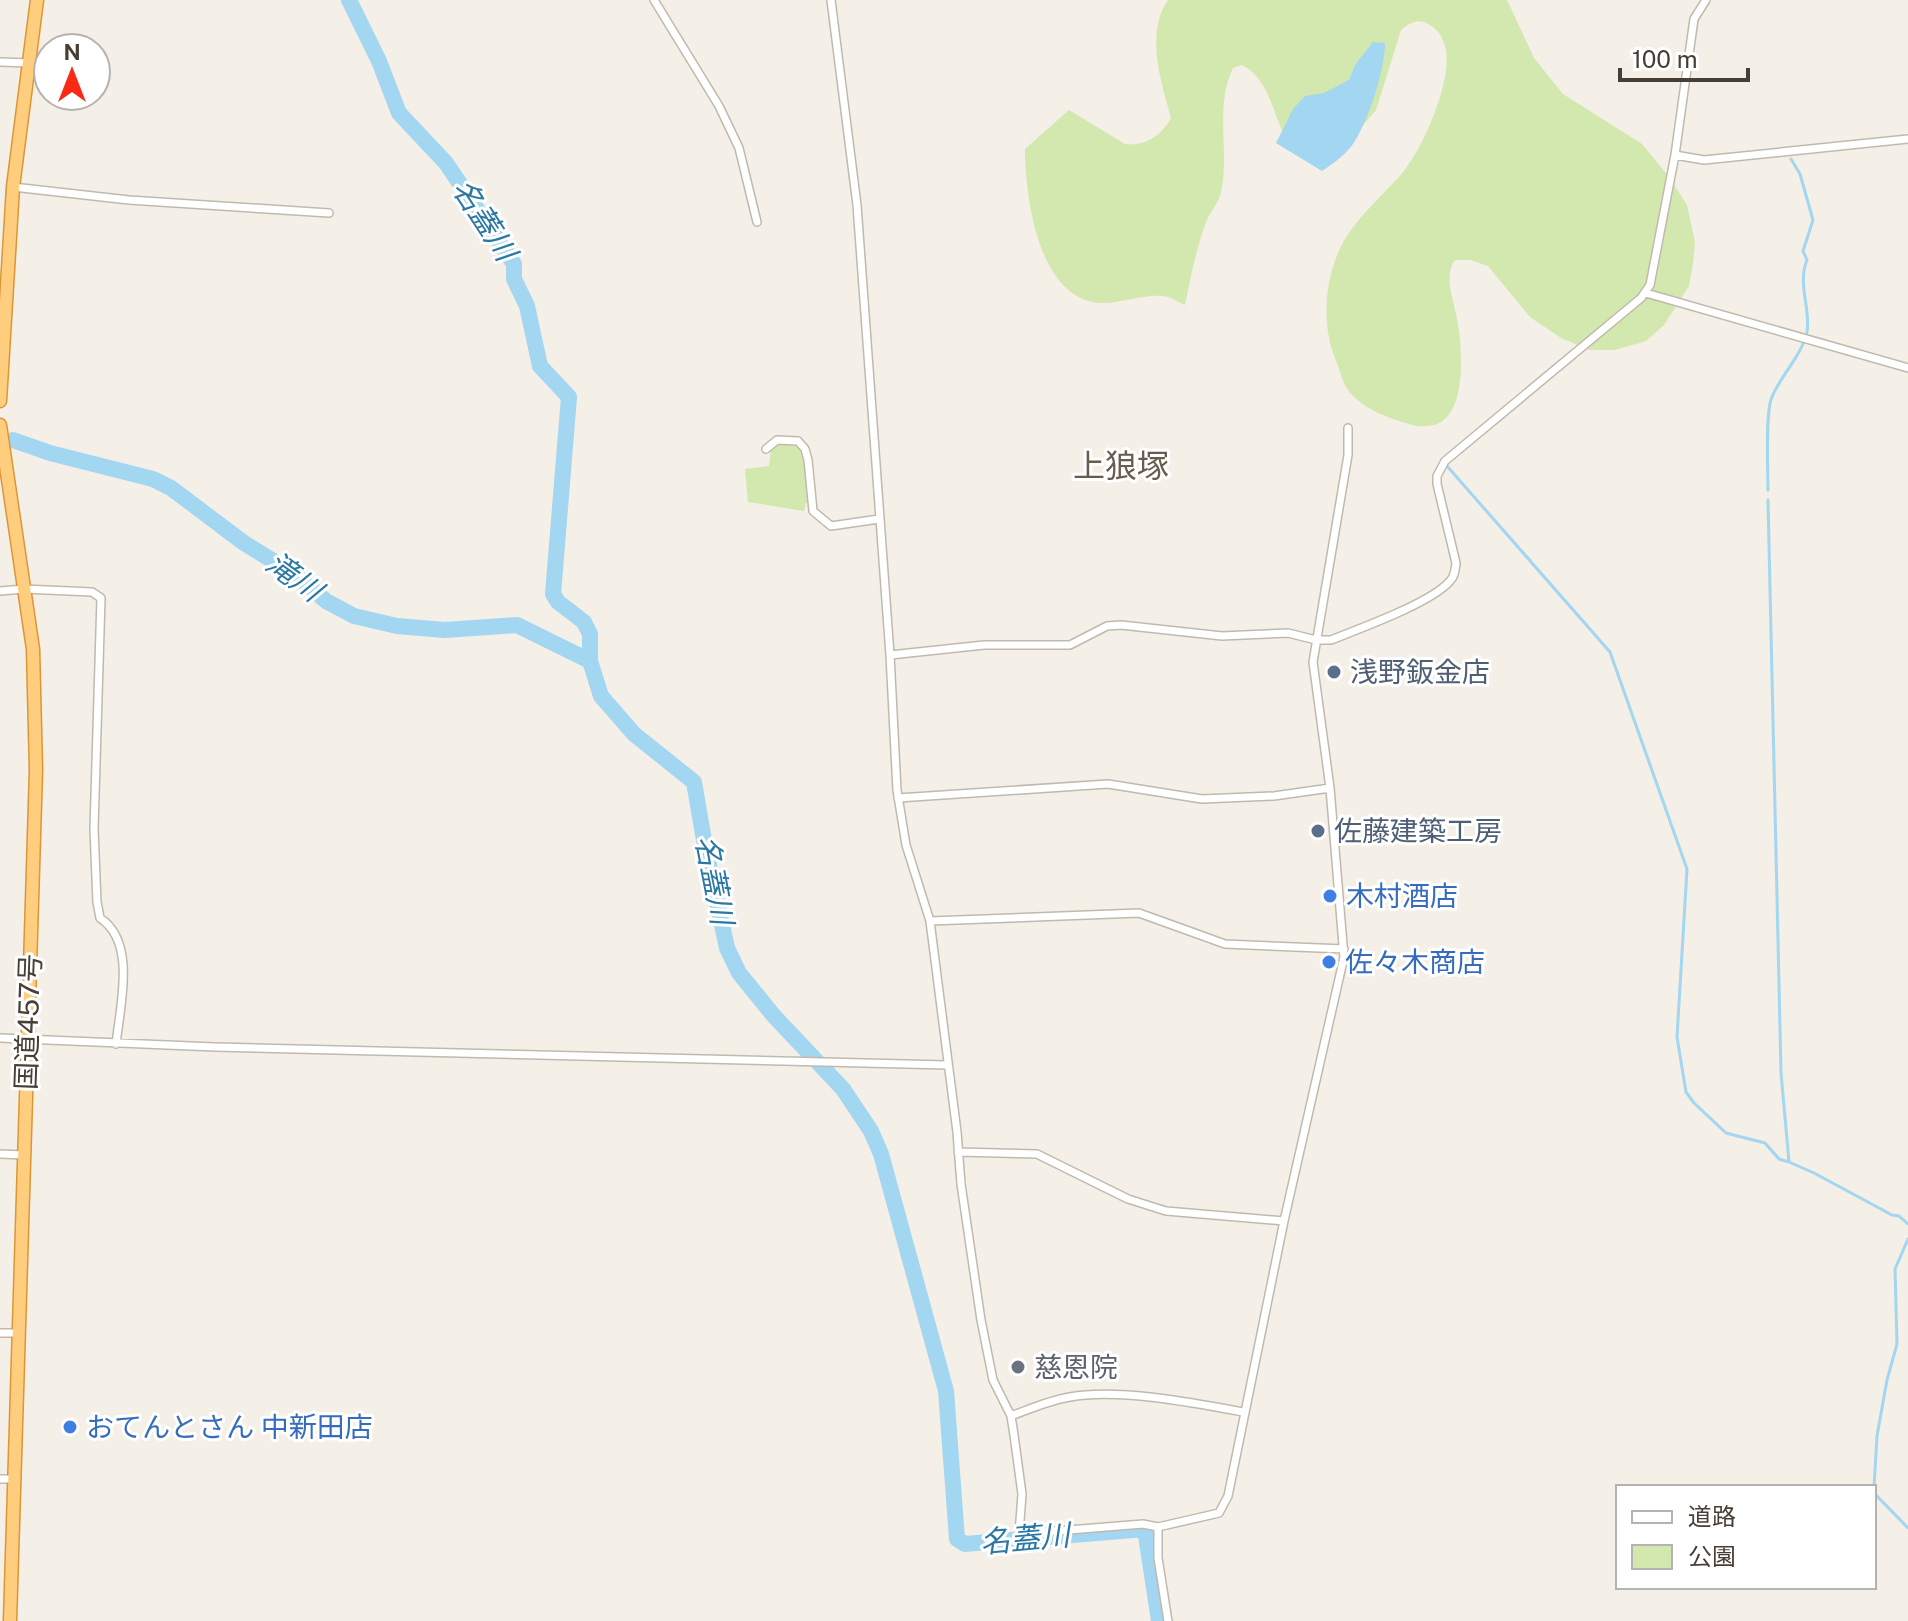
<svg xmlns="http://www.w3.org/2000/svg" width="1908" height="1621" viewBox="0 0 1908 1621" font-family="'Public Sans','Noto Sans JP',sans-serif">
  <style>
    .green { fill: #d2e8af }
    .water { fill: #a3d6f1 }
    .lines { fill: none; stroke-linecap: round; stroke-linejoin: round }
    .stream { stroke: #a3d6f1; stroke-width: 3 }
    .river { stroke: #a3d6f1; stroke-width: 16 }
    .minor-casing { stroke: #c2b9ac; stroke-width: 10 }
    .trunk-casing { stroke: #de9536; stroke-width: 15 }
    .minor { stroke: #fff; stroke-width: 7 }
    .trunk { stroke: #fece7e; stroke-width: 12 }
    .service-dot { fill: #5c6f8a; stroke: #fff; stroke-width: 3 }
    .shop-dot { fill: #3f7fe0; stroke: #fff; stroke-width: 3 }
    .worship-dot { fill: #6b7280; stroke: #fff; stroke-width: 3 }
    .labels { text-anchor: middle; stroke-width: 6; stroke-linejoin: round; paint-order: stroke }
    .service-label { font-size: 28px; fill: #4e5e75; stroke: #fff; text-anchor: start }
    .shop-label { font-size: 28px; fill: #366cbe; stroke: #fff; text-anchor: start }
    .street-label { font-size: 28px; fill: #473f36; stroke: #fff }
    .worship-label { font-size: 28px; fill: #5b616d; stroke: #fff; text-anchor: start }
    .water-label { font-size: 30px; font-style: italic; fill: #2b78a4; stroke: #fff }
    .quarter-label { font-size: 32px; fill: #6a5c4d; stroke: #fff }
  </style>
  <rect width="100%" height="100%" fill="#f4efe7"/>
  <!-- green -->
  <path class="green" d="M1168,0H1507L1534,58L1563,94L1642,144L1669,177L1687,205L1695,242L1693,264L1689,286L1664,325L1646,341L1615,350H1590L1561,338L1530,317L1488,266L1471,260H1455C1443,276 1454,301 1457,319C1462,345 1467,406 1441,422C1433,427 1421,427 1412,425C1390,418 1369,412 1353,396C1343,387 1340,370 1335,358C1319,318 1326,264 1351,230C1367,208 1387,191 1404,171C1420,150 1433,120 1441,94C1448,70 1453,37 1428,24C1417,18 1410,23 1401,30L1376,110L1347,144L1314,164C1271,150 1281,84 1242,65L1233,68C1214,107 1230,152 1221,192C1219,202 1211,211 1207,220C1196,248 1191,276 1185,305C1180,303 1174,299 1168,297C1150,292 1120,304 1100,303C1038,299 1025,196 1025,149L1069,110L1125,144C1146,146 1161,136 1171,118C1161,82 1145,33 1168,0Z
    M776,443H795L803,448L809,503H806L804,511L748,502L745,469L769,466L771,450Z"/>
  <!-- water -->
  <path class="water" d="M1373,42L1385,43C1385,70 1369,118 1355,141C1347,154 1334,163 1322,171L1276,143L1293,109L1305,96L1324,93L1349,80L1355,65Z"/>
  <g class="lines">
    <!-- stream -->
    <path class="stream" d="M1447,466L1610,652L1687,869L1677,1037L1686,1092L1694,1103L1726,1133L1765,1143L1779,1159L1789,1162
      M1768,490C1768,470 1765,412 1772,397C1781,375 1802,355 1807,332C1811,309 1797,284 1807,260L1803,251L1813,220L1800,174L1791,159
      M1768,500L1781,1073L1789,1162L1814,1173L1892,1215L1899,1216L1908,1224
      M1874,1487L1877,1436L1887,1380L1897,1344L1895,1269L1908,1239
      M1874,1493L1908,1528"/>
    <!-- river -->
    <path class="river" d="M349,0L379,61L399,113L446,163L514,264V279L527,306L540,366L569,397L553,594L558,602L584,622L590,634V661L601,696L634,734L694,782L705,846L727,948L739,973L774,1016L843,1089L871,1131L881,1154L946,1391L957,1539L965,1544L1145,1529L1159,1621
      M13,440L50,453L153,479L171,488L244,543L296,575L326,601L354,616L397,626L445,630L517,625L590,661"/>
    <!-- minor casing -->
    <g class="minor-casing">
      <path id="minor" d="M654,0L719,106L739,148L757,222
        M831,0L857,205L890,655L897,790L906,845L930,921L957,1132L961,1184L981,1320L993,1380L1011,1416L1014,1435L1022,1494L1019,1534L1143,1524L1158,1527L1219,1513L1228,1496L1284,1221L1344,957L1330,788L1313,662L1348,455V428
        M0,62L30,63
        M1675,155L1704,160L1908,139
        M13,187L129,200L329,213
        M1646,293L1908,368
        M766,449L777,440L798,441L805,449L808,460L813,511L831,526L879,519
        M0,591L24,589L92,592L101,598L94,829L97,902L100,918C137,942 120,1006 116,1044
        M890,655L984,645H1070L1107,626L1121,625L1222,636L1288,633L1316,640H1331C1361,628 1431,603 1450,581C1455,576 1455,570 1456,563L1437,484V476L1445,461L1641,298L1650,285L1675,155L1694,19L1706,0
        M898,798L1108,784L1202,799L1274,796L1330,788
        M930,921L1139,913L1225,944L1344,949
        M0,1038L215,1047L947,1065
        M958,1152L1037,1154L1128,1199L1166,1211L1284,1221
        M0,1154L24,1155
        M0,1333H19
        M1011,1416C1030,1409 1050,1400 1070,1397C1117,1388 1195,1403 1243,1412
        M0,1479H15
        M1158,1527V1558L1168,1621"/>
    </g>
    <!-- trunk casing -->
    <g class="trunk-casing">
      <path id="trunk" d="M0,401L13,187L37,0
        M0,425L33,649L36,770L10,1621"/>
    </g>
    <!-- minor -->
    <use href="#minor" class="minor"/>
    <!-- trunk -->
    <use href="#trunk" class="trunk"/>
  </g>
  <!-- markers -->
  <g class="service-dot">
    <circle cx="1334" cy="672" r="8"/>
    <circle cx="1318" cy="831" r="8"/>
  </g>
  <g class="shop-dot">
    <circle cx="1330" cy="896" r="8"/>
    <circle cx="1329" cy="962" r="8"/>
    <circle cx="70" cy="1427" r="8"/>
  </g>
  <circle class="worship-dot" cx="1018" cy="1367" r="8"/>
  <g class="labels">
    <!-- service labels -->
    <g class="service-label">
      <text x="1350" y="682">浅野鈑金店</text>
      <text x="1334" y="841">佐藤建築工房</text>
    </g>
    <!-- shop labels -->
    <g class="shop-label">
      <text x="1346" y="906">木村酒店</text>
      <text x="1345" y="972">佐々木商店</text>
      <text x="86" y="1437">おてんとさん 中新田店</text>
    </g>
    <!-- street labels -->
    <g class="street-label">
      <text transform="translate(28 1022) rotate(-88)" y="10">国道457号</text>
    </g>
    <!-- worship labels -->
    <g class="worship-label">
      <text x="1034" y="1377">慈恩院</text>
    </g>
    <!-- water labels -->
    <g class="water-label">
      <text transform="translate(484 220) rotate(57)" y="10">名蓋川</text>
      <text transform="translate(294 577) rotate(36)" y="10">滝川</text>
      <text transform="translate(714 880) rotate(79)" y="10">名蓋川</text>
      <text transform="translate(1025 1539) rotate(-5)" y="10">名蓋川</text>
    </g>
    <!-- quarter labels -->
    <g class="quarter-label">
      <text x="1121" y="477">上狼塚</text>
    </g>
  </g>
  <!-- legend -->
  <rect x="1616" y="1485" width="260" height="104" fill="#ffffff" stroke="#b5b2af" stroke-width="2"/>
  <rect x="1632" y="1511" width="40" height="12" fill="#ffffff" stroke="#b5b2af" stroke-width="2"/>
  <text x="1688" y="1525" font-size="24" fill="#473f36">道路</text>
  <rect x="1632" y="1545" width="40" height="24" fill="#d2e8af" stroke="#b5b2af" stroke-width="2"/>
  <text x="1688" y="1565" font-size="24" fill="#473f36">公園</text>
  <!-- north arrow -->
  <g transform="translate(72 72)"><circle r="38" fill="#ffffff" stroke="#b5b2af" stroke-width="2"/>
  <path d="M0-6L14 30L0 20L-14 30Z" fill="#fb2a16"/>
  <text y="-12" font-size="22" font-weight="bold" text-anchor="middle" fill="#473f36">N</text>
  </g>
  <!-- scale -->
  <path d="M1620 68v12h128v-12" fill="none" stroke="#473f36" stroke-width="4"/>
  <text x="1632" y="68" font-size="24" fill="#473f36" stroke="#ffffff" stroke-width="6" paint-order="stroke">100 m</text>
</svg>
